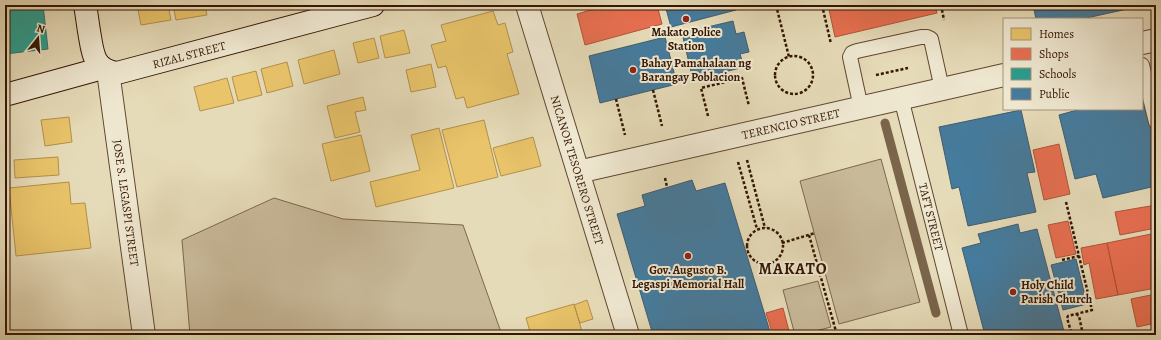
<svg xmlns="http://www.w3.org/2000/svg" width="1161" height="340" viewBox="0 0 1161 340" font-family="Alegreya,serif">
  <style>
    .green { fill: #c8b999; stroke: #7e674e }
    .homes { fill: #e9c46a; stroke: #b3904b }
    .shops { fill: #e76f51; stroke: #b15439 }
    .schools { fill: #2a9d8f; stroke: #2d7465 }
    .public { fill: #457b9d; stroke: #405c6e }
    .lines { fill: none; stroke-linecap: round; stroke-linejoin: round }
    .stream { stroke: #7a644a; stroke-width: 9 }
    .lane-casing { stroke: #604630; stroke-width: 16 }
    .street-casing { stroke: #604630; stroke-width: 24 }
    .secondary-casing { stroke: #341502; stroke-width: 24 }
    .path { stroke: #341502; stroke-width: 2.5; stroke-dasharray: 3 2; stroke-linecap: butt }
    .lane { stroke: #efe8d1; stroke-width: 14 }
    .street { stroke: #efe8d1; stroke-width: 22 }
    .secondary { stroke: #efe8d1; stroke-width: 22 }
    .poi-dot { fill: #8f2418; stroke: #efe8d1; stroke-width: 1.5 }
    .labels { text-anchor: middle; stroke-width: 4; stroke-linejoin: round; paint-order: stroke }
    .poi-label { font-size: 12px; font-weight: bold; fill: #341502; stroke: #efe8d1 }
    .street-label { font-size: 12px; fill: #341502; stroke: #efe8d1 }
    .district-label { font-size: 16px; font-weight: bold; letter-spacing: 1px; fill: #341502; stroke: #efe8d1 }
  </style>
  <rect width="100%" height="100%" fill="#e6dbb8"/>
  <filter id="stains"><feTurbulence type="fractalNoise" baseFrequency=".005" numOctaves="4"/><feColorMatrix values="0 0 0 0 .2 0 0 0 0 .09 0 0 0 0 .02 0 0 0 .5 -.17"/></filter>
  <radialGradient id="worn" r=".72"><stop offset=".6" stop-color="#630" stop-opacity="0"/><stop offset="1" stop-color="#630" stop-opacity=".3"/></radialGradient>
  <!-- green -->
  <path class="green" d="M881,159L920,302L839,324L800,181Z
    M274,198L343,219L463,225L502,335H190L182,240Z
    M818,281L831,327L800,335H795L783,290Z"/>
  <!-- homes -->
  <path class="homes" d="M137,5H168L171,20L141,25Z
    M170,5H190L171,9Z
    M205,5L207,15L176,20L174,10Z
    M212,5H235L214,10Z
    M493,11L498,25L505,23L513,52L507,54L519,94L467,108L464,97L456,99L446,66L438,68L431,45L446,41L441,25Z
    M404,30L410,53L385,58L380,36Z
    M374,38L379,58L358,63L353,43Z
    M334,50L340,74L304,84L298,60Z
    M287,62L293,86L267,93L261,69Z
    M431,64L436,87L411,92L406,70Z
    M256,71L262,95L238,101L232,77Z
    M227,78L234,103L200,111L194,87Z
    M363,97L366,110L355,112L360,132L335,138L327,106Z
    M69,117L72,142L45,146L41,120Z
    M484,120L498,177L457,187L442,130Z
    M439,128L454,188L376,207L370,182L420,170L411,135Z
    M361,135L370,171L331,181L322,144Z
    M533,137L541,166L501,176L493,148Z
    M58,157L59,175L15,178L14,160Z
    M69,182L71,204L85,203L91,248L16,256L9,188Z
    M587,300L593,319L580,323L574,305Z
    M574,304L583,335H531L526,318Z
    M117,331L118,335H80Z"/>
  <!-- shops -->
  <path class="shops" d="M608,5H657L662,24L585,45L577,14Z
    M828,5H935L937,13L835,37Z
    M1059,144L1070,194L1044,200L1033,150Z
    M1156,205V228L1120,235L1115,212Z
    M1068,221L1076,254L1056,258L1048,225Z
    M1156,233V288L1118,295L1107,243Z
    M1107,243L1118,295L1096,299L1089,263L1084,265L1081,248Z
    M1156,294V323L1137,327L1131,299Z
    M783,308L790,335H773L766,313Z"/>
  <!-- schools -->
  <path class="schools" d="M20,5H43L48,49L5,54V7Z"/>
  <!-- public -->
  <path class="public" d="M665,5H735L736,10L671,27Z
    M1033,5H1131L1132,8L1082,19H1036Z
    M733,21L736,34L744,32L749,52L740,54L744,67L693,80L682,33Z
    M665,37L677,84L600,103L589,56Z
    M1142,80L1156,136V186L1103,198L1096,174L1075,179L1059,115L1081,109H1142Z
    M1021,110L1035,172L1027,173L1036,212L968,226L959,187L952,189L939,127Z
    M692,180L696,191L725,183L771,335H653L617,214L645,206L642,195Z
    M1018,224L1020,233L1037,229L1065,335H985L962,248L981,243L978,234Z
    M1076,259L1087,304L1063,310L1051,265Z"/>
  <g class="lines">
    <!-- stream -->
    <path class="stream" d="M885,123L936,313"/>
    <!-- lane casing -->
    <g class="lane-casing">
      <path id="lane" d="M1142,65L1156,122
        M901,98L961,335
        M861,108L850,57L852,53L857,51L921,37H927L931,39L942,89"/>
    </g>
    <!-- street casing -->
    <g class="street-casing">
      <path id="street" d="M527,5L628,335
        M1142,43L1156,40
        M108,71L144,335
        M578,172L1004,75"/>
    </g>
    <!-- secondary casing -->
    <g class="secondary-casing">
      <path id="secondary" d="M85,5C87,16 88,26 90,37C93,56 95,70 117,73L373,5
        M5,95L103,68"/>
    </g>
    <!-- path -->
    <path class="path" d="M601,5L602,7
      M776,5L789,57
      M822,5L831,44
      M941,5L944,20
      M775 75a19 19 0 1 1 38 0a19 19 0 1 1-38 0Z
      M876,75L908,68
      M653,90L662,126
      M616,99L625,135
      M708,116L701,88L742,78L749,106
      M747,160L765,228
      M738,162L757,229
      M665,178L667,187
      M1066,202L1092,310L1068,316L1067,318L1072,335
      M747 246a18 18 0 1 1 36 0a18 18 0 1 1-36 0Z
      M809,235L837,335
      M782,243L815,233
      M1062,260L1079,256
      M1076,314L1079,316L1083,335"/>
    <!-- lane -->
    <use href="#lane" class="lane"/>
    <!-- street -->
    <use href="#street" class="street"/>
    <!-- secondary -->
    <use href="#secondary" class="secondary"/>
  </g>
  <!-- markers -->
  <g class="poi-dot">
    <circle cx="686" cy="19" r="4"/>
    <circle cx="633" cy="70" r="4"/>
    <circle cx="688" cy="256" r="4"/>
    <circle cx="1013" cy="292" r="4"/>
  </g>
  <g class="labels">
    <!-- poi labels -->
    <g class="poi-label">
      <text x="686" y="36">Makato Police<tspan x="686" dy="14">Station</tspan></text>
      <text x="641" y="67" text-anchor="start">Bahay Pamahalaan ng<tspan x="641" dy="14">Barangay Poblacion</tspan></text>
      <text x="688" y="274">Gov. Augusto B.<tspan x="688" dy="14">Legaspi Memorial Hall</tspan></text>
      <text x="1021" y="289" text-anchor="start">Holy Child<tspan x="1021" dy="14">Parish Church</tspan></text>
    </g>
    <!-- street labels -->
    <g class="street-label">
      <text transform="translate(189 55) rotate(-15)" y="4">RIZAL STREET</text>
      <text transform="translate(791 124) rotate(-13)" y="4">TERENCIO STREET</text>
      <text transform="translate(577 170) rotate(73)" y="4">NICANOR TESORERO STREET</text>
      <text transform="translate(126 203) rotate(82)" y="4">JOSE S. LEGASPI STREET</text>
      <text transform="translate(931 217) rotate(76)" y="4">TAFT STREET</text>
    </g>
    <!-- district labels -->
    <g class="district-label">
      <text x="793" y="274">MAKATO</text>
    </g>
  </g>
  <!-- margin -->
  <rect width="1161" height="340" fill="none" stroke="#e6dbb8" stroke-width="20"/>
  <rect x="6" y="6" width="1149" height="328" fill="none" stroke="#341502" stroke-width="2"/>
  <rect x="10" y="10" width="1141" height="320" fill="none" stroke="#341502"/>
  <!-- legend -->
  <rect x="1003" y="18" width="140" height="92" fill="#efe8d1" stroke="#a4947e"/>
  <rect x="1011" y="28" width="20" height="12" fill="#e9c46a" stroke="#a4947e"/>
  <text x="1039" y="38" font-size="12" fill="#341502">Homes</text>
  <rect x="1011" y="48" width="20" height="12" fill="#e76f51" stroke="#a4947e"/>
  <text x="1039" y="58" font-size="12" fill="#341502">Shops</text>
  <rect x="1011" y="68" width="20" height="12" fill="#2a9d8f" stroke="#a4947e"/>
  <text x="1039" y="78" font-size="12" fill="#341502">Schools</text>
  <rect x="1011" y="88" width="20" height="12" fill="#457b9d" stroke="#a4947e"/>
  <text x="1039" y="98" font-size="12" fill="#341502">Public</text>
  <!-- north arrow -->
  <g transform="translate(38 38) rotate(17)" stroke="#efe8d1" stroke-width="3" paint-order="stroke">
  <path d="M0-3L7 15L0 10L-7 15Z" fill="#341502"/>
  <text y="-6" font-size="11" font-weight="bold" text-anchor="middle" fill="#341502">N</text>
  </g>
  <rect width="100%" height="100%" filter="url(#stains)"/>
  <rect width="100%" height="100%" fill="url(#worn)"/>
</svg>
